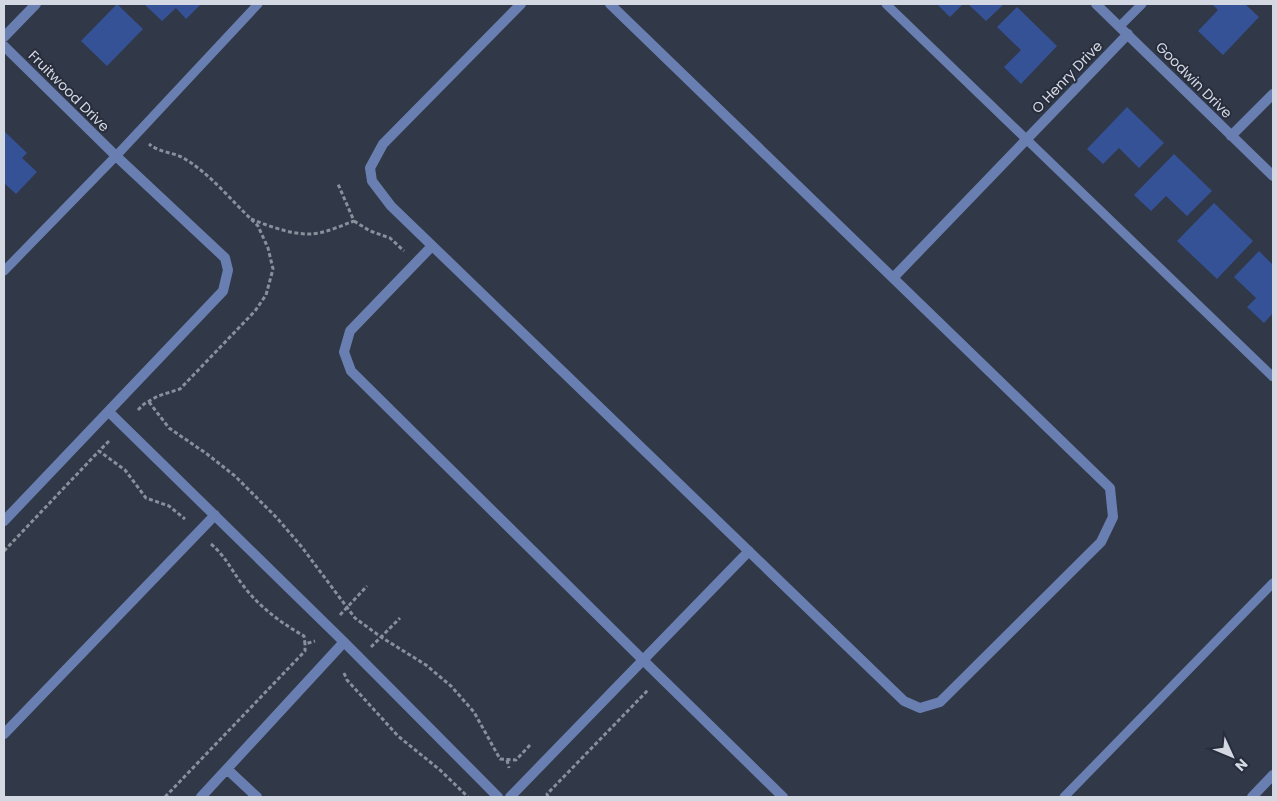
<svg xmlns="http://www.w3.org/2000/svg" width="1277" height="801" viewBox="0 0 1277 801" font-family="Poppins,sans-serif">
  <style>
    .building { fill: #365297 }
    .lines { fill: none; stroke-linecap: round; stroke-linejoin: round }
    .path { stroke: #898f9b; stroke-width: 3; stroke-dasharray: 4 2.5; stroke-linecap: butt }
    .service { stroke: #697fb1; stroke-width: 9 }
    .minor { stroke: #697fb1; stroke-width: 10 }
    .tertiary { stroke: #697fb1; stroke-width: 10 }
    .labels { text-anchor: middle; stroke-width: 4; stroke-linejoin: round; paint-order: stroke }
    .street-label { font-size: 14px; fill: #d4d8e2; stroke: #272d3c }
  </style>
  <rect width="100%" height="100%" fill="#313847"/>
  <!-- building -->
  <path class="building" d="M117,4L143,29L107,66L81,41Z
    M144,4H201L186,19L176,8L162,21Z
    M937,4H963L950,17Z
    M968,4H1004L986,21Z
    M1212,4H1245L1259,17L1223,55L1198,31L1218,10Z
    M1017,7L1057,46L1021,84L1004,67L1021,50L997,27Z
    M1127,107L1164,143L1139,168L1119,148L1103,164L1087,149Z
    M4,131L27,153L22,158L37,172L16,194L4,183Z
    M1174,154L1212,191L1187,216L1166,196L1151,211L1134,195Z
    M1214,203L1253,241L1217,279L1177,241Z
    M1259,251L1273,265V313L1264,323L1247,307L1256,298L1234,277Z"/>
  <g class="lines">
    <!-- path -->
    <path class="path" d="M251,219C269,226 289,234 309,234C324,234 340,226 354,221L338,184
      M354,221L370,231L390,238L404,251
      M149,402L169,428L207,454L235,476L277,518L301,546L355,618L381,637L426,665L451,686L474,712L500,759L516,760L531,744
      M138,410L144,404L158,396L180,389L255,311L266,295L273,269L268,248L258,226L251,219C230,199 210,174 185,159C174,152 160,153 149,144
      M109,441L99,451L125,470L146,498L169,506L185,519
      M211,544C226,557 230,568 242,584C258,606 281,623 304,636L305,644L315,641
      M4,551L99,451
      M340,615L367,586
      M371,647L400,618
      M344,673L347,680L398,736L440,770L468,797
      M507,760L509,768
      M165,797L305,651V644
      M548,797L547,794L649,689"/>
    <!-- service -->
    <path class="service" d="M886,4L1273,377
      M1120,26L1142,4
      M4,271L116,156L258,4
      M1064,797L1273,583"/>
    <!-- minor -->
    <path class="minor" d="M521,4L383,144L370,168L372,181L391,206L904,701L920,708L940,702L1101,542L1113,517L1110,488L610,4
      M1096,4L1273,176
      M4,46L116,156L225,258L228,270L223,291L4,521
      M1231,136L1273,94
      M432,246L350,331L344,352L351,371L643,660L783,797
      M893,278L1128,34
      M109,412L344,642L498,797
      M4,734L215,515
      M228,770L257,797
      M201,797L344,642
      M510,797L749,551
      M1252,797L1273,775"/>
    <!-- tertiary -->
    <path class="tertiary" d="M4,37L36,4"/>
  </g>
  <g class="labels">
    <!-- street labels -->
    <g class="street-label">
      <text transform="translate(1067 77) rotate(-46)" y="5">O Henry Drive</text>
      <text transform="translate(1194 80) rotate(45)" y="5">Goodwin Drive</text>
      <text transform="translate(69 91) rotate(45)" y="5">Fruitwood Drive</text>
    </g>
  </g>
  <!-- border -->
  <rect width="1277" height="801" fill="none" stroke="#d4d8e2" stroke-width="10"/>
  <!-- north arrow -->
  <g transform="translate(1232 756) rotate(134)" stroke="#272d3c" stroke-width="4" paint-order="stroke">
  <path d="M0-4L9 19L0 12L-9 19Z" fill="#d4d8e2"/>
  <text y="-8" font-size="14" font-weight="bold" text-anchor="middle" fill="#d4d8e2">N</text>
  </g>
</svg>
